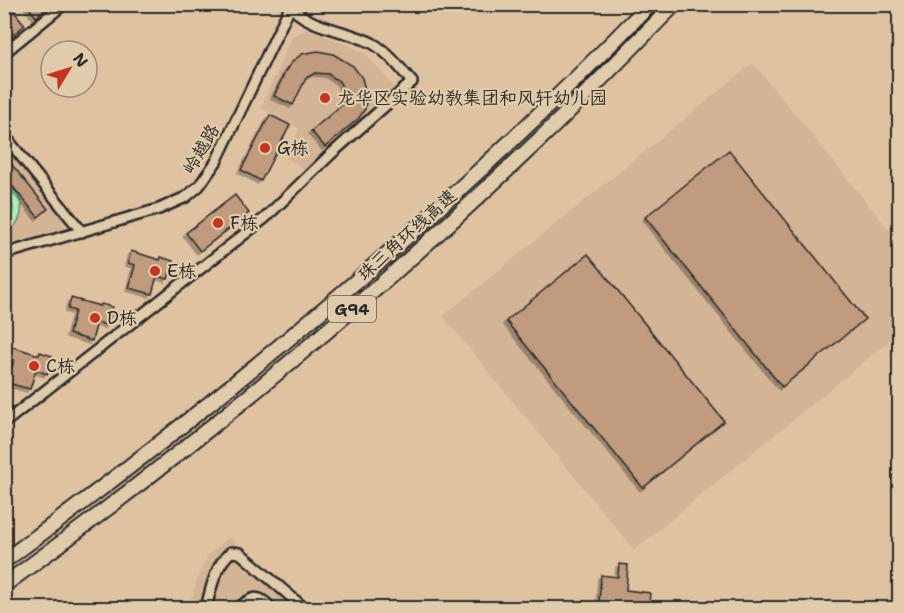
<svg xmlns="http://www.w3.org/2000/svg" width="904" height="613" viewBox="0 0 904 613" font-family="'Shantell Sans','LXGW WenKai TC',sans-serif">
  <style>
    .built { fill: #d3b494 }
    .green { fill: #a9ecb6; stroke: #6a8c70; stroke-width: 1.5 }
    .building { fill: #c09b7d; stroke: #2b2b2b; stroke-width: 1.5; filter: url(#shadow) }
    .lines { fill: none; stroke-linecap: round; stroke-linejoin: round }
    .minor-casing { stroke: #2b2b2b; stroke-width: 14 }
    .highway-casing { stroke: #2b2b2b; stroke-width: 18 }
    .minor { stroke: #e0cbaa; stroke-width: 9 }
    .highway { stroke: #e0cbaa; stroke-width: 14 }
    .poi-dot { fill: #c8321e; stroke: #e0cbaa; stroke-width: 2 }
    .labels { text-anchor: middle; stroke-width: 4.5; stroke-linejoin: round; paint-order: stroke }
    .shield { fill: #e0cbaa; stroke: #615b51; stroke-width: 1.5 }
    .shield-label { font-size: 16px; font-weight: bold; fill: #2b2b2b }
    .poi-label { font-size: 18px; fill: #2b2b2b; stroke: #e0cbaa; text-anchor: start }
    .street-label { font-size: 18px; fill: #2b2b2b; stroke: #e0cbaa }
  </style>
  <defs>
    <filter id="shadow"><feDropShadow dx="-3" dy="3" stdDeviation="0" flood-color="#0004"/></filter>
  </defs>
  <rect width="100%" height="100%" fill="#dfc3a1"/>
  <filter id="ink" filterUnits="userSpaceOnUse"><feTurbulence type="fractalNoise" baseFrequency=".0167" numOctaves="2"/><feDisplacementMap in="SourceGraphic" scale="12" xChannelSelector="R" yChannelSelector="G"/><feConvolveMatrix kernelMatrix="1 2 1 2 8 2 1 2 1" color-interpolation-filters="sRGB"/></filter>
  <g filter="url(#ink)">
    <!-- built -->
    <path class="built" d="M308,29L359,50L367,55L395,88L305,170L285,157L300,129L261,108L292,36Z
      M753,63L899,242V333L634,550L443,316Z
      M4,144L66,221L63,230L5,245Z
      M229,537L310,608H189L196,582L208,555Z"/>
    <!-- green -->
    <path class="green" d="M4,182C26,193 28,222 5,233V224C16,214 15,201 5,191Z"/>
    <!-- building -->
    <path class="building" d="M4,4H8L25,25L4,42Z
      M26,4H50L36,17Z
      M318,51L333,54L353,66L362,78L367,97L365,109L359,118L325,147L311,131L345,102L346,95L339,81L328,74L315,73L306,78L293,105L274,96L286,70L293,61L302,54Z
      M270,115L290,125L261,181L241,170Z
      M729,150L865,319L782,387L645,217Z
      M4,155L48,209L38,217L4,176Z
      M235,195L249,213L200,251L186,233Z
      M131,251L160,260L161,257L173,261L168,279L157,276L152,294L129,288L135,265L128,263Z
      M588,254L724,421L643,488L506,321Z
      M71,298L100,306L101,304L113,307L108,326L97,322L92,341L69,334L75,311L68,309Z
      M10,346L39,355L40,352L52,356L47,374L36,370L30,389L7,383L14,360L6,357Z
      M619,564L628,565L626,590L650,593L649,603L637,601V609H609L610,603L599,602L601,575L618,577Z"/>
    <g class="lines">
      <!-- minor casing -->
      <g class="minor-casing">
        <path id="minor" d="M4,53L64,4
          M4,135L82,232
          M4,254L159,209L186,197L199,186L216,162L290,7
          M4,423L265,218L330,155L412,82C400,68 388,52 372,43C345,29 309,29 288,4
          M206,608C211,589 215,565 231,552L240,553L304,608
          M238,608C253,597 258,593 271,608"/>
      </g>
      <!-- highway casing -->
      <g class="highway-casing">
        <path id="highway" d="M4,561C234,393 452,208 650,4
          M4,585C194,448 374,297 543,136C588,93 631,48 675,4"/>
      </g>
      <!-- minor -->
      <use href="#minor" class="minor"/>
      <!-- highway -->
      <use href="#highway" class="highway"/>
    </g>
  </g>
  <!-- markers -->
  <g class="poi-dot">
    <circle cx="325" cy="98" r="6"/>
    <circle cx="265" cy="148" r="6"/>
    <circle cx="218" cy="223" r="6"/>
    <circle cx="155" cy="271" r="6"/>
    <circle cx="95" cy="318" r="6"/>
    <circle cx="34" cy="366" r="6"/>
  </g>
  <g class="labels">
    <!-- shield labels -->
    <rect class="shield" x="328" y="296" width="48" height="26" rx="4.5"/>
    <g class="shield-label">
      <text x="352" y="315">G94</text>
    </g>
    <!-- poi labels -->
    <g class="poi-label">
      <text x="337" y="104">龙华区实验幼教集团和风轩幼儿园</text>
      <text x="277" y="154">G栋</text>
      <text x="230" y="229">F栋</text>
      <text x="167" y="277">E栋</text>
      <text x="107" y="324">D栋</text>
      <text x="46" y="372">C栋</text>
    </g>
    <!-- street labels -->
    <g class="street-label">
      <text transform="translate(201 149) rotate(-60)" y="6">岭越路</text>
      <text transform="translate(407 235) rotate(-42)" y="6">珠三角环线高速</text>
    </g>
  </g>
  <!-- margin -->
  <rect width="904" height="613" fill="none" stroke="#e0cbaa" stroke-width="24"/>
  <rect x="12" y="12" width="880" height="589" fill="none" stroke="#2b2b2b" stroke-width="2" filter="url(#ink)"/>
  <!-- north arrow -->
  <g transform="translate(69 69) rotate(52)"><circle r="28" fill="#e0cbaa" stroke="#988b77" stroke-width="1.5"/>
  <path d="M0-4.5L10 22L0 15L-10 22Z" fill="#c8321e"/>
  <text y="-9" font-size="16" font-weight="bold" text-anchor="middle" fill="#2b2b2b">N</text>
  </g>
</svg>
